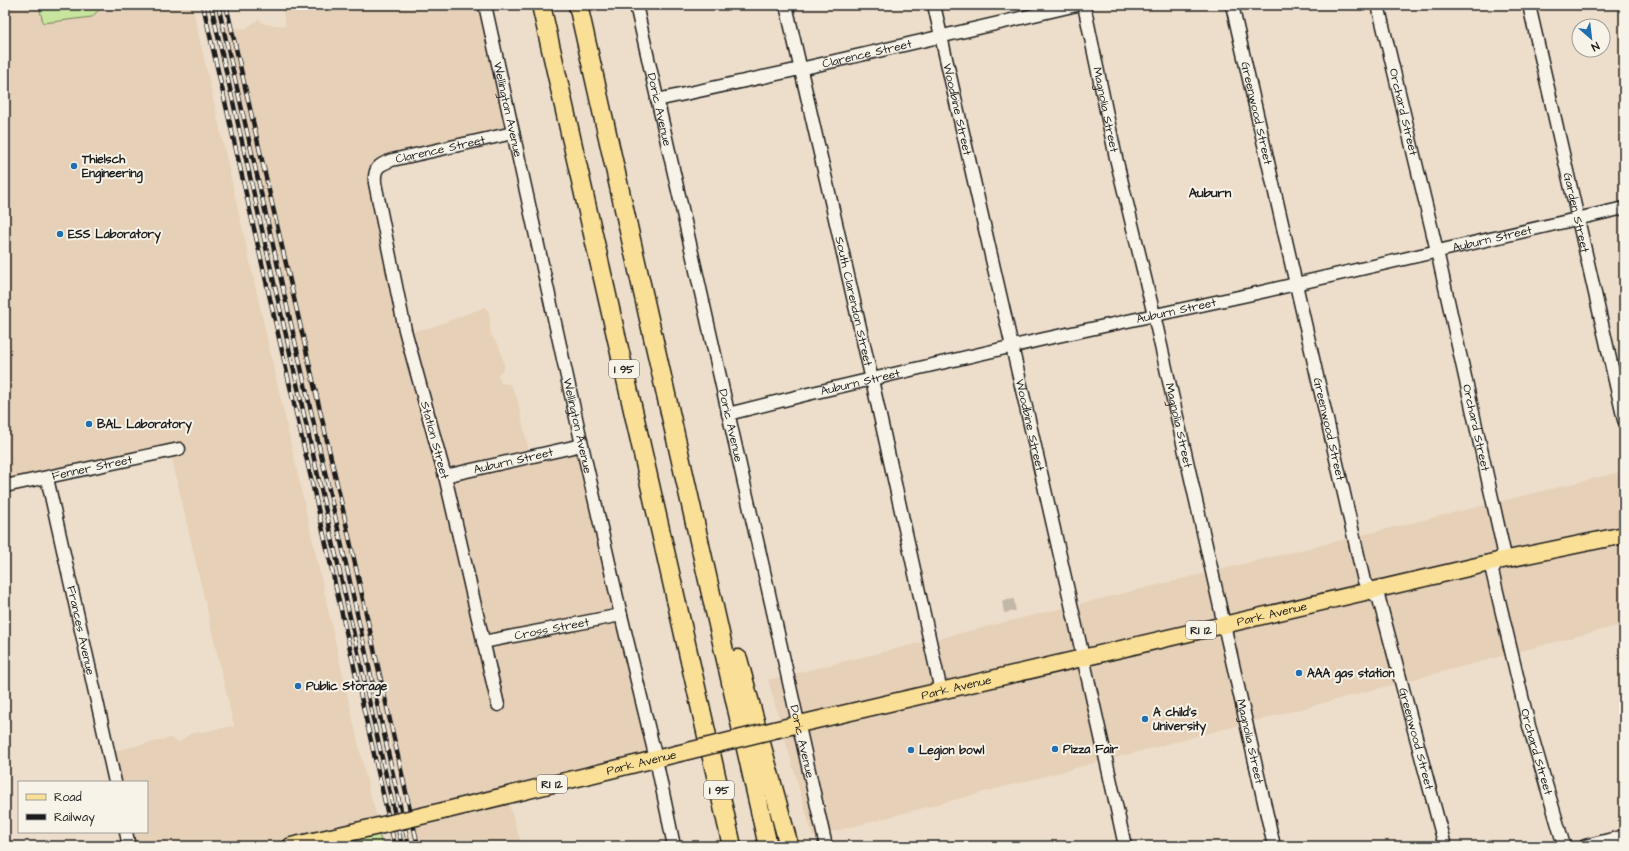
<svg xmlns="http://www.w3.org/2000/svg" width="1629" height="851" viewBox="0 0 1629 851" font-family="'Architects Daughter',sans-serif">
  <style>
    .built { fill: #e6d0b7 }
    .green { fill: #c7e59c; stroke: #72805c }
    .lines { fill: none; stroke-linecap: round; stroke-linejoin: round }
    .minor-tunnel { stroke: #c3b7a8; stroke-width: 12; stroke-dasharray: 12 6; stroke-linecap: butt }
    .minor-casing { stroke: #1c1c1c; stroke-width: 15 }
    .major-casing { stroke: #1c1c1c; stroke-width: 19 }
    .highway-casing { stroke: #1c1c1c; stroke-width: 21 }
    .minor { stroke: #f7f3e8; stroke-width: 12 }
    .major { stroke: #fadf96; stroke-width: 16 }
    .highway { stroke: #fadf96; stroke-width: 18 }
    .rail-casing { stroke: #1c1c1c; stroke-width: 4.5 }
    .rail { stroke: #f7f3e8; stroke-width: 3; stroke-dasharray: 9; stroke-linecap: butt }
    .major-bridge-casing { stroke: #1c1c1c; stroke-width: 19; stroke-linecap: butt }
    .major-bridge { stroke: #fadf96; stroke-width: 16 }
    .poi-dot { fill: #1f6fb2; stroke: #f7f3e8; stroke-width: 1.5 }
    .labels { text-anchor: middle; stroke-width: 4; stroke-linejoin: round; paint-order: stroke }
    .shield { fill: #f7f3e8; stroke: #5e5c59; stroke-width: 1 }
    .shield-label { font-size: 11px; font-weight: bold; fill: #1c1c1c }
    .street-label { font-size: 12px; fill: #1c1c1c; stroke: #f7f3e8 }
    .poi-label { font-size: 12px; font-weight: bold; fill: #1c1c1c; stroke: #f7f3e8; text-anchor: start }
    .neighbourhood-label { font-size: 13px; font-weight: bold; fill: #1c1c1c; stroke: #f7f3e8 }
  </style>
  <rect width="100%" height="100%" fill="#eddecb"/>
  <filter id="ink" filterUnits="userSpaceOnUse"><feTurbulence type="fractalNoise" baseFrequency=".025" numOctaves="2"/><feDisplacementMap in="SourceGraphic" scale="8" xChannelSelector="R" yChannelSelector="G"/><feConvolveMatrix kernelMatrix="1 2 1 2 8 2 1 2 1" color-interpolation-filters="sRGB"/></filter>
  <g filter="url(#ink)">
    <!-- built -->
    <path class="built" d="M5,5H39L43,23L92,17L103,5H192L370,795L379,822L365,827L281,846H127L124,832H147V782H112L106,753L170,738L179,742L190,734L234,726L170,451L5,485Z
      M281,5H484L512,128L392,161L378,171L407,333L432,327L485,307L489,312L491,335L499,346L504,363V368L498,375L501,383L510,384L517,398L530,455L581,445L654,759L508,801L522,846H414L409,819L410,814L398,775L226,27L245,29L259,19L264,24L286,26Z
      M1624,471V624L813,837L768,680Z"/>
    <!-- green -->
    <path class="green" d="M39,5H103L92,17L43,23Z
      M377,825L382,846H281L365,827Z"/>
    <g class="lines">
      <!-- minor-tunnel -->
      <path class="minor-tunnel" d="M1003,607L1015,605"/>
      <!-- minor casing -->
      <g class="minor-casing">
        <g id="minor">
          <path id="s1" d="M485,5L582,445L621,615L656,759L674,846"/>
          <path id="s2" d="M636,5L826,846"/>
          <path id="s3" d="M786,5L872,380L941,691"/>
          <path id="s4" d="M934,5C997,286 1064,565 1125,846"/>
          <path id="s5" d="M1084,5L1116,158L1154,315L1274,846"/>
          <path id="s6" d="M1232,5L1364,581L1371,591L1379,599L1445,846"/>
          <path id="s7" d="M1378,5L1437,251L1504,552L1492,571L1529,726L1564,846"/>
          <path id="s8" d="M1529,5L1624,420"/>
          <path id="s9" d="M657,100L800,69L1077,5"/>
          <path id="s10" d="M728,414L808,394L1044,339L1257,293L1624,208"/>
          <path id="s11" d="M445,476L582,445"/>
          <path id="s12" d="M47,478L115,782"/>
          <path id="s13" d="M5,486L179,449"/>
          <path id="s14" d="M483,642L621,615"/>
          <path id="s15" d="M498,705L445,476L405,330L375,183C374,168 378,165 392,160L513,133"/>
          <path d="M126,832L129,846"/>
          <path d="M1585,846L1624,836"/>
        </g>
      </g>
      <!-- major casing -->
      <g class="major-casing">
        <g id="major">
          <path id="s16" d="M778,729L1498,561L1624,535"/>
          <path id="s17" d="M447,810L676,754"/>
          <path d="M291,846L357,831"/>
        </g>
      </g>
      <!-- highway casing -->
      <g class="highway-casing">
        <path id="highway" d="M541,5L732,846
          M578,5L768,846
          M738,659L789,846"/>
      </g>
      <!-- minor -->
      <use href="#minor" class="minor"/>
      <!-- major -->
      <use href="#major" class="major"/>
      <!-- highway -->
      <use href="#highway" class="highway"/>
      <!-- rail casing -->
      <g class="rail-casing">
        <path id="rail" d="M203,5L395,846
          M211,5L402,846
          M218,5L344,555L409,846
          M226,5L341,501L418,846"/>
      </g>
      <!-- rail -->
      <use href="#rail" class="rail"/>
      <!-- major-bridge casing -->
      <g class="major-bridge-casing">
        <path id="major-bridge" d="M676,754L778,729
          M357,831L447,810"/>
      </g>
      <!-- major-bridge -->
      <use href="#major-bridge" class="major-bridge"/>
    </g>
  </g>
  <!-- markers -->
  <g class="poi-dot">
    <circle cx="74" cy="166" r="4"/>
    <circle cx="60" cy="234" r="4"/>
    <circle cx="89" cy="424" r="4"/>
    <circle cx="1299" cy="673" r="4"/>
    <circle cx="298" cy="686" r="4"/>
    <circle cx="1145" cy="719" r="4"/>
    <circle cx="1055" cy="749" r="4"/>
    <circle cx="911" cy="750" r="4"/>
  </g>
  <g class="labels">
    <!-- shield labels -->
    <g class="shield">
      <rect x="609" y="360" width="30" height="18" rx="3"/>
      <rect x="1186" y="621" width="30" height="18" rx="3"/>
      <rect x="537" y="775" width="30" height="18" rx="3"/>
      <rect x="704" y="781" width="30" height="18" rx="3"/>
    </g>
    <g class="shield-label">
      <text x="624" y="373">I 95</text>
      <text x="1201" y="634">RI 12</text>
      <text x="552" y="788">RI 12</text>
      <text x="719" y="794">I 95</text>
    </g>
    <!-- street labels -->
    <g class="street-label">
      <text dy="4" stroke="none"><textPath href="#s9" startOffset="215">Clarence Street</textPath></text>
      <text dy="4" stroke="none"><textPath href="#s1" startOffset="107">Wellington Avenue</textPath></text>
      <text dy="4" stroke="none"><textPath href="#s4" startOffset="107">Woodbine Street</textPath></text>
      <text dy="4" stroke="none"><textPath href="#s2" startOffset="107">Doric Avenue</textPath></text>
      <text dy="4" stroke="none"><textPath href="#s5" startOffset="107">Magnolia Street</textPath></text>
      <text dy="4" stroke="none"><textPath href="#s6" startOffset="111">Greenwood Street</textPath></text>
      <text dy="4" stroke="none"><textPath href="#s7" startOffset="110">Orchard Street</textPath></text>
      <text dy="4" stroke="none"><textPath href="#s15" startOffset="618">Clarence Street</textPath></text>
      <text dy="4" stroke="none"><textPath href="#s8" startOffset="213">Garden Street</textPath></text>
      <text dy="4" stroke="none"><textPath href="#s10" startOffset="784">Auburn Street</textPath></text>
      <text dy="4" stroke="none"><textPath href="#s3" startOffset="304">South Clarendon Street</textPath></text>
      <text dy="4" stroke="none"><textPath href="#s10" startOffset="460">Auburn Street</textPath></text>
      <text dy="4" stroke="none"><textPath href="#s10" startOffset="136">Auburn Street</textPath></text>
      <text dy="4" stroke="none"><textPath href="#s4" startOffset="431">Woodbine Street</textPath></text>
      <text dy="4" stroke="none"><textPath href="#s1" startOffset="431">Wellington Avenue</textPath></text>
      <text dy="4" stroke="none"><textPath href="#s2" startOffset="431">Doric Avenue</textPath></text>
      <text dy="4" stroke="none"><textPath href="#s5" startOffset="431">Magnolia Street</textPath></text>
      <text dy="4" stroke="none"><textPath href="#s7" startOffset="434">Orchard Street</textPath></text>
      <text dy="4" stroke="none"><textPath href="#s6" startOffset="435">Greenwood Street</textPath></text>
      <text transform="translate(435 440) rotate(75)" y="4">Station Street</text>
      <text dy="4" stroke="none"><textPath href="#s11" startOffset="70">Auburn Street</textPath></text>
      <text dy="4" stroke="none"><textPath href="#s13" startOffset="89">Fenner Street</textPath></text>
      <text dy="4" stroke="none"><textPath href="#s16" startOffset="507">Park Avenue</textPath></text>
      <text dy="4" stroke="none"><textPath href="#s14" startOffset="70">Cross Street</textPath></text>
      <text dy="4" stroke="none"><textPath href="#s12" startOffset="156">Frances Avenue</textPath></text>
      <text dy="4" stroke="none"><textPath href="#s16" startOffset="183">Park Avenue</textPath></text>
      <text dy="4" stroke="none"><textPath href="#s6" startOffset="759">Greenwood Street</textPath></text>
      <text dy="4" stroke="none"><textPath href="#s2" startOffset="755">Doric Avenue</textPath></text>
      <text dy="4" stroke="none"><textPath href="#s5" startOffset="755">Magnolia Street</textPath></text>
      <text dy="4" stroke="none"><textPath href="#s7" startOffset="770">Orchard Street</textPath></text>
      <text dy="4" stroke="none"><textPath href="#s17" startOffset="200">Park Avenue</textPath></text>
    </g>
    <!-- poi labels -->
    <g class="poi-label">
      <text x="82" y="163">Thielsch<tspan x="82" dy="14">Engineering</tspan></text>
      <text x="68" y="238">ESS Laboratory</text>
      <text x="97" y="428">BAL Laboratory</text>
      <text x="1307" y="677">AAA gas station</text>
      <text x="306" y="690">Public Storage</text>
      <text x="1153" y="716">A child's<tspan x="1153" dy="14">University</tspan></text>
      <text x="1063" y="753">Pizza Fair</text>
      <text x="919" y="754">Legion bowl</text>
    </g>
    <!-- neighbourhood labels -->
    <g class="neighbourhood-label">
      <text x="1210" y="197">Auburn</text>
    </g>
  </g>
  <!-- margin -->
  <rect width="1629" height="851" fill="none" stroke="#f7f3e8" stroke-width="20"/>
  <rect x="10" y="10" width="1609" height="831" fill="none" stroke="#1c1c1c" stroke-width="1.5" filter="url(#ink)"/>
  <!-- legend -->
  <rect x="18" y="781" width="130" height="52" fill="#f7f3e8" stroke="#9f9d96"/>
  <rect x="26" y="794" width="20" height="6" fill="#fadf96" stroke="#9f9d96"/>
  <text x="54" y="801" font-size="12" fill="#1c1c1c">Road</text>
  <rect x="26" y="814" width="20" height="6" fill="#1c1c1c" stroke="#9f9d96"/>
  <text x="54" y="821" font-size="12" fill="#1c1c1c">Railway</text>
  <!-- north arrow -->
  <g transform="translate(1591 38) rotate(152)"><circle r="19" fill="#f7f3e8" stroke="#9f9d96"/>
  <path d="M0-3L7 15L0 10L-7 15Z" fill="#1f6fb2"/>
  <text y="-6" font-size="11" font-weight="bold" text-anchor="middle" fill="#1c1c1c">N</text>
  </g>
</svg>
